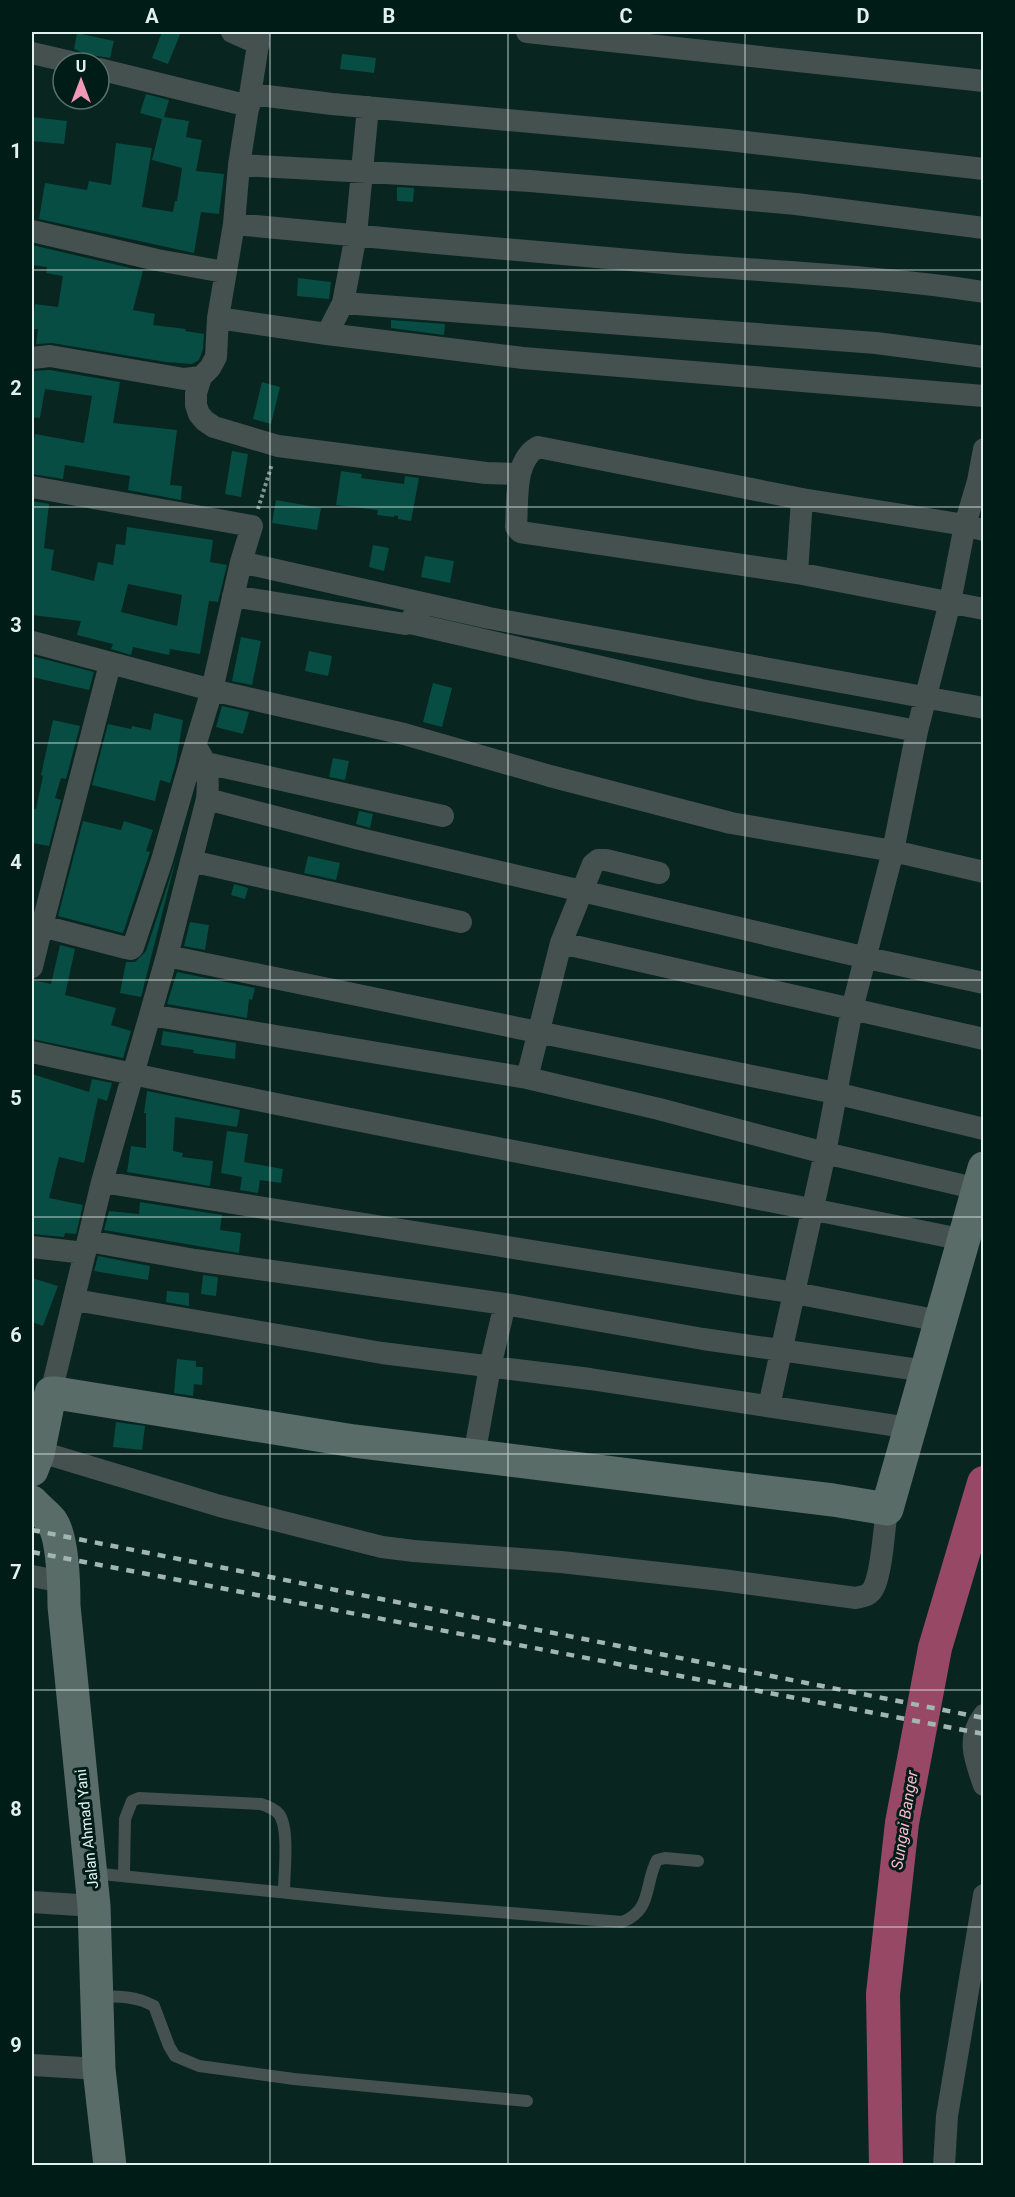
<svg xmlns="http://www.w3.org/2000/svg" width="1015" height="2197" viewBox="0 0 1015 2197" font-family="Roboto,sans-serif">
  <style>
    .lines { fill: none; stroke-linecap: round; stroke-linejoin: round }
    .river { stroke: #974865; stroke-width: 34 }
    .building { fill: #074d43; fill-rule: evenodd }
    .path { stroke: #7e948f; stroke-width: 4; stroke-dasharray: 3 3; stroke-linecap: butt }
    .lane { stroke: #45514e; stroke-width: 12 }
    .street { stroke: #45514e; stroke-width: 22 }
    .secondary { stroke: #596c68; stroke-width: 33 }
    .rail { stroke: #a1b5b1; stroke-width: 4.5; stroke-dasharray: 8 8; stroke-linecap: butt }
    .grid { fill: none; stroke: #e1f1ed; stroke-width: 1.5; stroke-opacity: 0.55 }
    .labels { text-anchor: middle; stroke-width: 6; stroke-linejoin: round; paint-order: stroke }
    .street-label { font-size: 15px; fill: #e1f1ed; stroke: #001c17 }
    .water-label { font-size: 16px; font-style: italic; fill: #fdb7cd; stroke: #001c17 }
    .neatline { fill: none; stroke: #e1f1ed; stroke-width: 2 }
    .grid-label { font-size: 20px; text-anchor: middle; font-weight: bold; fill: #e1f1ed }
  </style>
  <rect width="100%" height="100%" fill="#082520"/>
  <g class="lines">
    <!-- river -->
    <path class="river" d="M886,2166L883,1994L902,1823L935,1648L984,1483"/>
  </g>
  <!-- building -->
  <path class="building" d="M162,32H181L168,64L152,58Z
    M77,33L114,41L110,58L85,54L74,49Z
    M342,54L376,58L374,73L340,69Z
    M146,94L169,100L164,117L189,121L186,137L202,140L196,171L224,174L219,214L201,212L194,253L39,219L45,183L87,190L89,181L111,185L116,143L152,148L142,207L173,212L175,201H177L182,168L152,160L162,119L140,113Z
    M32,117L67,121L64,144L32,141Z
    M397,187L414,188L413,202L397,201Z
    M32,245L143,271L133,310L155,314L153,325L186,329L185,331L204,334L203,349L199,360L192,364L166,362L52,343L36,344L38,329H32L35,304L58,307L63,276L46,273L47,267L32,265Z
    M298,278L331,282L329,299L297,296Z
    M391,320L445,324L444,335L391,328Z
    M50,370L120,382L113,423L177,430L170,485L182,486L181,500L128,490L130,476L65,465L63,479L32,474V453L35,434L84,443L92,396L45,389L40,418L32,417V371Z
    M262,382L280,387L271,424L253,419Z
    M232,451L248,454L241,497L225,494Z
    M341,471L362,474L361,478L404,484L405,476L419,478L411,521L398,519V516L395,515L394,517L377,515L378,510L336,505Z
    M276,500L321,508L317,530L272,523Z
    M32,501L49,504L44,548L54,550L51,570L94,581L98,562L113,565L116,544L125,545L127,527L213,540L210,562L227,565L218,602L209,601L200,654L170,649L169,655L133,647L131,655L111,649L113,644L77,635L81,621L32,615ZM128,584L182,595L177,626L121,612Z
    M373,545L389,548L384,571L369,567Z
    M425,556L454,561L450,583L421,577Z
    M241,637L261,641L252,685L232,681Z
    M309,651L332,656L328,676L305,671Z
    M32,656L94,672L89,690L32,677Z
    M433,683L452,688L442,727L423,722Z
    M222,706L249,712L243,734L216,727Z
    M154,713L183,720L176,762L170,783L160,780L155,801L92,785L108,724L131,729L132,726L151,730Z
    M53,720L80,726L66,779L61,778L55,798L61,800L49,846L32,843V808L36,809L43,776L41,775Z
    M333,758L349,761L345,780L329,777Z
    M359,811L373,814L370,828L356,824Z
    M83,821L121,830L124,821L153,830L146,851L150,852L123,933L58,916Z
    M308,856L340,863L336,880L304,873Z
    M176,859L141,997L120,993L126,962H135L146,951Z
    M234,884L248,888L245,899L231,895Z
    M190,922L209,925L205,950L184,946Z
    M60,945L75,949L65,995L116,1008L111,1025L131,1031L123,1058L32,1039V980L51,984Z
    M177,972L255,988L252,1000L249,999L247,1018L167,1004Z
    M163,1031L236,1043L235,1059L193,1053L194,1050L161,1045Z
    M32,1074L89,1092L92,1079L112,1083L107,1101L98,1098L84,1163L59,1157L49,1198L83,1205L76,1234L65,1233L64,1237L32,1234Z
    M147,1091L240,1110L237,1127L175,1117L173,1151L183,1153L182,1157L213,1161L210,1186L127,1172L131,1146L146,1148V1113H144Z
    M227,1131L248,1134L244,1162L283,1169L281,1183L260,1180L258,1193L240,1190L242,1177L221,1173Z
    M140,1202L222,1215L220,1230L241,1233L239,1253L104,1230L109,1211L139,1214Z
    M98,1256L150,1266L148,1280L94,1271Z
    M203,1275L218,1277L216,1296L201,1294Z
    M32,1278L58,1286L43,1326L32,1322Z
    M167,1291L189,1293V1306L166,1302Z
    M177,1359L196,1361V1367H203L202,1385L194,1384L193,1396L174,1393Z
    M116,1422L145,1426L142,1450L113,1447Z"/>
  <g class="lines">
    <!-- path -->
    <path class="path" d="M258,509L272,464"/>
    <!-- lane -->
    <path class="lane" d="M92,1873L385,1903L622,1922C653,1910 644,1884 657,1860L665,1858L698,1861
      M124,1874L125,1819L132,1801L139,1798L261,1804C267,1806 273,1808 278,1813C290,1825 284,1873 284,1892
      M98,1997C118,1996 136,1996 154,2006L169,2046L175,2056L199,2066L294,2079L527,2101"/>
    <!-- street -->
    <path class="street" d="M232,32L259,44
      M527,32L984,81
      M32,53L75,63
      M99,69L249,106
      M251,94L332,104L728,140L984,169
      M239,165L530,181L796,204L984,228
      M234,224C381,238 529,252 676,264C779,272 882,276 984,292
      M32,231L157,260L224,272
      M343,303L876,343L984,357
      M218,318L327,334L523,358L984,396
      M327,334L343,303L356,235L368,107
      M32,358L50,356L184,379L201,377L210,368L216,357L218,318L234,224L239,165L260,32
      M201,377L196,393V405L199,414L205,421L214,427L278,446L486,473L520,474
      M32,487L252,526L241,562L212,690L195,746C208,762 209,779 207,799L167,956L102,1182L51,1393
      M984,530L965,525L802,499L538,447C513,460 518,503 516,527L520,532L797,573L984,609
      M241,562L489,618L984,708
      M797,573L802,499
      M233,596L405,624L410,623L416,610
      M410,623L701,690L917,731
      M32,642L212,690L404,734L550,776L731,823L893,851L984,872
      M206,763L443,816
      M207,799L360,839L867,958L984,983
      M191,861L461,922
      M32,923L42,926L110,664
      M561,943L984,1039
      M167,956L835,1093L984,1129
      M32,967L42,926L126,948L131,949L133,947L162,860L195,746
      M150,1015L527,1078L659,1109L825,1153L978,1189
      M32,1052C341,1121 653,1176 964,1240
      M527,1078L561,943L593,864L598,860H606L659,873
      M102,1182L795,1293L940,1321
      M88,1241L195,1260L505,1304L703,1339L926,1371
      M32,1247L85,1253
      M75,1300L382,1353L590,1379L910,1428
      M769,1406L825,1153L852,1009L893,851L917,731L950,602L965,525L978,481L984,449
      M38,1454L54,1456L220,1506L382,1547L414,1551L561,1562L722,1580L856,1598C863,1596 869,1596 873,1589C882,1574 884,1528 887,1509
      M474,1456L490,1367L505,1304
      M32,1576L63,1582
      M984,1715C966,1738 975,1760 984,1785
      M32,1902L94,1906
      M32,2065L99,2069
      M944,2166L947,2116L984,1895"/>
    <!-- secondary -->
    <path class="secondary" d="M32,1470L38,1454L49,1400L51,1393H56L354,1441L833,1500L887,1509L984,1168
      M32,1502C38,1509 47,1515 52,1522C63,1538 64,1586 64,1606L94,1906L99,2069L110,2166"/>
    <!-- rail -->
    <path class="rail" d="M32,1530L984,1718
      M32,1552L984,1734"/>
  </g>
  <!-- grid -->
  <path class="grid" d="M270,32V2166M508,32V2166M745,32V2166M32,270H984M32,507H984M32,743H984M32,980H984M32,1217H984M32,1454H984M32,1690H984M32,1927H984"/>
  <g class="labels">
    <!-- street labels -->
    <g class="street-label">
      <text transform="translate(87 1829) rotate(-96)" y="5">Jalan Ahmad Yani</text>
    </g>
    <!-- water labels -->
    <g class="water-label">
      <text transform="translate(904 1820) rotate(-81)" y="6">Sungai Banger</text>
    </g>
  </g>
  <!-- border -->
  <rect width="1015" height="2197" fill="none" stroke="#001c17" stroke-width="66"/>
  <!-- north arrow -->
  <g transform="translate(81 81)"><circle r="28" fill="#001c17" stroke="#5a716d" stroke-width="1.5"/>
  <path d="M0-4.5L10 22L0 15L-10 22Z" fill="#f09ab7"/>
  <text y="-9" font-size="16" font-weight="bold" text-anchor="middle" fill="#e1f1ed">U</text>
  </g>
  <rect x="33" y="33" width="949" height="2131" class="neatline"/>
  <g class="grid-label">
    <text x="152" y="23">A</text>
    <text x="389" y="23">B</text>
    <text x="626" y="23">C</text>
    <text x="863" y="23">D</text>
    <text x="16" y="158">1</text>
    <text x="16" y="395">2</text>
    <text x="16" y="632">3</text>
    <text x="16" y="869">4</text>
    <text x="16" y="1105">5</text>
    <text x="16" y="1342">6</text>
    <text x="16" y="1579">7</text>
    <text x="16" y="1816">8</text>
    <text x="16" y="2052">9</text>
  </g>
</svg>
